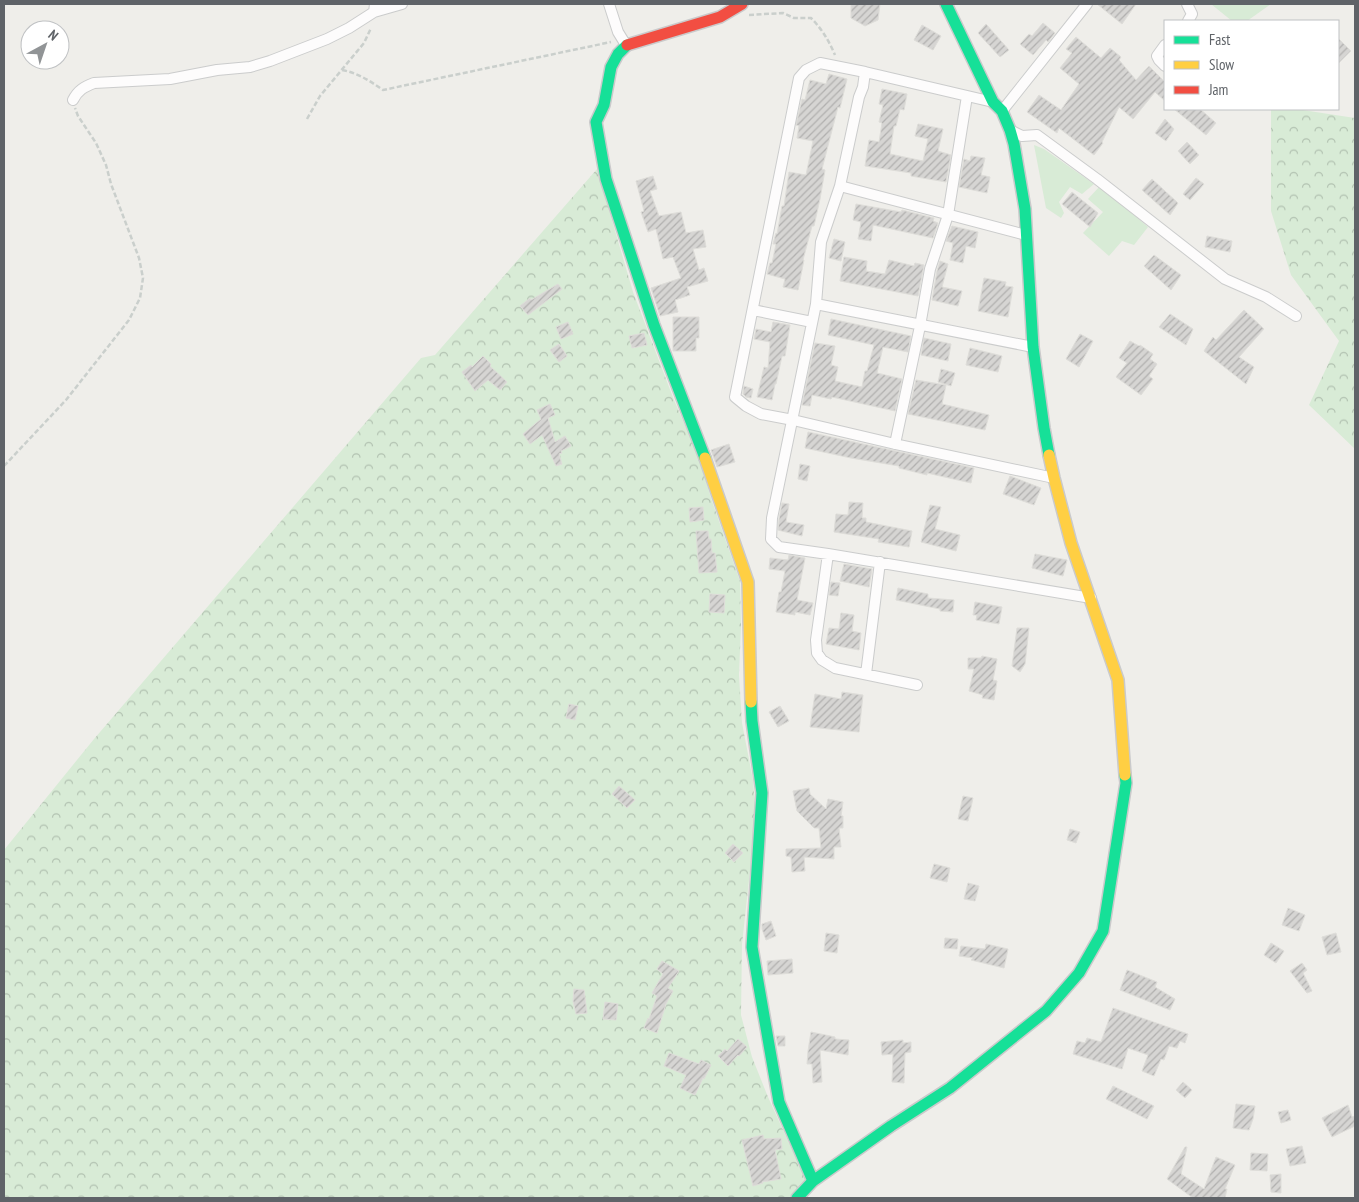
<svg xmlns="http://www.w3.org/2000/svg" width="1359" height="1202" viewBox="0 0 1359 1202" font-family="'PT Sans Narrow',sans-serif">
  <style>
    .green { fill: #d8ebd6 }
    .forest { fill: url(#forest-crowns) }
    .building { fill: url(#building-hatch); stroke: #deddd9 }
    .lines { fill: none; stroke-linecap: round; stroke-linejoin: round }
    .street-casing { stroke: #cbcccc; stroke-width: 12 }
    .fast-casing { stroke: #cacacb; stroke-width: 14 }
    .slow-casing { stroke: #cacacb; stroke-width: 14 }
    .jam-casing { stroke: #cacacb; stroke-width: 14 }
    .path { stroke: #cacfcc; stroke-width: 2.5; stroke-dasharray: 5 2.5; stroke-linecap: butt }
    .street { stroke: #fdfcfc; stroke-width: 10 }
    .fast { stroke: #16e098; stroke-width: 11 }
    .slow { stroke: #ffcf43; stroke-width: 11 }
    .jam { stroke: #f24e42; stroke-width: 11 }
  </style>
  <defs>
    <pattern id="forest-crowns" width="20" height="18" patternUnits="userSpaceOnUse" patternTransform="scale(1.25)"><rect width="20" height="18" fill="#d8ebd6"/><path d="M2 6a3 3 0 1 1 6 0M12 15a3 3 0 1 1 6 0" fill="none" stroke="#b2c2b1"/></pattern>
    <pattern id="building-hatch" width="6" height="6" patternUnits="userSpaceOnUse" patternTransform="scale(1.25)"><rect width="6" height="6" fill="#d6d5d3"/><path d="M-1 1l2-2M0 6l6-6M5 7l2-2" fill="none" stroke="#b1b0af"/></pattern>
  </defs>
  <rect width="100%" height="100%" fill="#efeeea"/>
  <!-- green -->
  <path class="green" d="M1211,4H1271L1247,21H1232Z
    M1034,145L1044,149L1094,184L1082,194L1070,187L1059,202L1064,213L1061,218L1046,208Z
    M1100,186L1148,227L1134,245L1122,241L1109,256L1083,233L1103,212L1088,199Z"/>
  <!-- forest -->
  <path class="forest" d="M1271,109H1296L1355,118V449L1309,405L1339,341L1291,275L1271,211Z
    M597,169L633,292L674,400L698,455L712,501L740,581L741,626L739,675L742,723L753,780L756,816L742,944L741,1015L752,1057L768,1097L806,1180L789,1198H4V850L94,739L421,358L435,355Z"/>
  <!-- building -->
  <path class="building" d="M851,4H880L878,20L865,26L851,18Z
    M1097,4H1136L1122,24Z
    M1043,23L1055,33L1048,42L1046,40L1033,55L1020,44L1029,34L1032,36Z
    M986,24L1009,50L1000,57L978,33Z
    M922,25L941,36L933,50L914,40Z
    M1076,37L1101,58L1110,48L1121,57L1119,60L1136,80L1149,66L1165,82V101L1155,92L1133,119L1119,107L1102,142L1103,143L1094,155L1059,128L1057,133L1027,112L1039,95L1061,110L1079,84L1060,68L1072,53L1066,49Z
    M1338,38L1351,51L1338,64Z
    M829,74L847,79L840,108L838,107L822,169L825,170L820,199L814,226H812L803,260H804L798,290L783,287L785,279L767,274L770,263H772L776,244H773L776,233L777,234L782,206H784L789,172L806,175L813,141L797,138L799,126L796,125L802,99L805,100L810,80L826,84Z
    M882,89L907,94L904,110L900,109L896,126H894L890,154L923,161L928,139L915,136L918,124L943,129L938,151L951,155L946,182L911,176V173L865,166L869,140L879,142L882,123L879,122L883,105L879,104Z
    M1174,109H1200L1216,123L1206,135Z
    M1165,119L1174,129L1166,141L1155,133Z
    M1187,142L1199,155L1190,164L1178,151Z
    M971,156L985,158L981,175L990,177L987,193L959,187L964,159L970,161Z
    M653,176L657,189L650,191L659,216L681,212L686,233L703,230L706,247L693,249L699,270L704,268L708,281L687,287L690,295L675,300L678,312L660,316L651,288L681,278L673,257L663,259L656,229L648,232L641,212L644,211L636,181Z
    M1196,178L1204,184L1190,200L1183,194Z
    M1152,179L1178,203L1170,215L1142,190Z
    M1072,192L1098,213L1090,227L1062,204Z
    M856,204L901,212L902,210L934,218L933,221L938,223L933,238L873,225L871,241L858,239L861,222L853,220Z
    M952,226L978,232L975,248L966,246L963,263L950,260L953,243L946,241Z
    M1207,236L1232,241L1230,252L1205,247Z
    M834,239L845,242L841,261L829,258Z
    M1154,255L1181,275L1171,290L1144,266Z
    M844,257L867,261L866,271L885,274L889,260L914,266L915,263L924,265L918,296L840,281Z
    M940,261L948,264L942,287L962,291L958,306L932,300L937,271Z
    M984,278L1006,282L1005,286L1013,287L1008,317L978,311Z
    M558,284L562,289L528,315L520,306L530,298L531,300Z
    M1244,310L1264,329L1239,357L1254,367L1246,384L1204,351L1213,337L1216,340Z
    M1170,314L1193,329L1186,345L1159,327Z
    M673,317H699V338H696V351H673Z
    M831,319L911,336L908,352L883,347L877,373L902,379L895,411L832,397L831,399L812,395L810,406L802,405L815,343L835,346L831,365L838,367L835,381L862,387L865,371H867L874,345L828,335Z
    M568,322L573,334L561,339L556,327Z
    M773,322L790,325L785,356H782L776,384H775L772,400L757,397L764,367L768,368L770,342L754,339L756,329L771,332Z
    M644,333L647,345L632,348L629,336Z
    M1080,334L1093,341L1079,367L1066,359Z
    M924,338L951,344L948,361L921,355Z
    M1130,341L1139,346L1140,345L1153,354L1150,359L1157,364L1149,376L1153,379L1141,395L1116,377L1127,363L1119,358Z
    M559,344L567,356L559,362L550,350Z
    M970,348L1002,356L998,372L966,365Z
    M483,356L491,364L490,366L507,382L500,390L488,380L475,391L462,372L471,365L472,367Z
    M941,369L955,373L951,386L938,382Z
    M916,380L946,385L942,404L989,415L985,430L908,414Z
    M744,386L753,389L751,398L746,397L743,394Z
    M550,404L555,415L548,418L555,442L565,436L571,446L561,451L562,453L559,454L562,464L556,466L542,435L530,444L523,434L541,419L537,410Z
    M808,432L974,468L971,483L927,473V475L899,468V466L851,458L805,448Z
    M729,444L735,462L717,467L711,450Z
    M800,464L810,466L807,481L798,479Z
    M1010,476L1041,488L1034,505L1003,494Z
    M849,502L863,503L862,518H866V522L912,531L909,547L878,542L879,539L834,532L836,514L848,515Z
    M782,503L789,504L786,522L804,525L802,536L778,530L779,519Z
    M930,505L941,507L935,529L960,535L956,551L921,542Z
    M703,507L704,520L690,522L689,508Z
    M696,531H708L709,539H711L712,553H715L717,572L699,573Z
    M1035,554L1067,560L1063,576L1032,568Z
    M789,555L805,558L797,600L813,603L810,615L795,612V615L776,612L779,592H781L785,571L769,569L770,558L788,560Z
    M844,564L872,569L869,587L840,581Z
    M831,582L840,583L838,596L829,595Z
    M898,588L928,594V598L954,600L953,612L940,611V609L896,600Z
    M710,594L725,595L724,613L709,612Z
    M975,602L1002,607L999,624L976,620L977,615H973Z
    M841,613L854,615L852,631L861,633L859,650L826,644L829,628L839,629Z
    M1017,628H1029L1025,664L1020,672L1012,666Z
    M982,656L997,659L993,680L997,681L994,700L982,698L983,695L969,691L974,669H968V658H981Z
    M842,692L863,695L859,732L810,727L815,694L841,699Z
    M569,704L578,706L575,720L566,718Z
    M780,706L789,721L778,727L769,712Z
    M619,786L635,800L627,808L612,794Z
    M809,788L810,794L826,809L828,799L843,802L841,816H843V828H839L841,847H834V859L804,857L805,871L792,872L791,857L786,856V849L821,848L819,828H814L797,811L793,791Z
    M963,796L973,798L968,821L958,819Z
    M1070,829L1080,832L1076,843L1067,840Z
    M733,844L743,853L734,862L725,853Z
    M934,864L950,868L947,882L930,878Z
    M968,883L979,886L975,901L964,899Z
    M1288,908L1305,915L1299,931L1282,925Z
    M771,921L776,936L766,940L762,929V924Z
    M826,933L839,935L837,953L824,951Z
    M1336,933L1341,952L1327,955L1322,937Z
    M945,938L958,939L957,949L944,948Z
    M1271,943L1284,951L1276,963L1264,955Z
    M986,944L1008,949L1004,968L971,960L973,958L959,956L961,946L985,949Z
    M792,959L793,973L768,975L767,961Z
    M662,961L679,971L668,988L673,991L666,1004L657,1033L644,1028L648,1018L649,1019L657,996L652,993L663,974L657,969Z
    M1302,963L1307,970L1303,973L1312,991L1307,993L1290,971Z
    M1127,970L1157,982L1155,987L1175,999L1170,1010L1120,990Z
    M574,989L584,990L587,1013L576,1014L573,1001Z
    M605,1002L618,1004L616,1020L603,1019Z
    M1113,1008L1188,1034L1185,1043L1180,1041L1177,1048L1169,1046L1164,1060L1161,1059L1154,1076L1142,1071L1148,1055L1128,1048L1122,1069L1073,1054L1077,1041L1085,1043L1087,1038L1101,1042Z
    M811,1032L835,1037V1039L849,1040L848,1055L820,1050L822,1082L813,1083L812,1064H807L808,1051Z
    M776,1036H785V1046H778Z
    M738,1039L747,1047L739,1056L738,1055L728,1066L718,1056L725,1049L727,1051Z
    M903,1040V1043L911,1042V1052L905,1053L904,1083L892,1082L893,1054L882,1055L881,1042Z
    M669,1053L699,1064L701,1060L711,1065L704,1079L703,1078L695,1095L680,1088L686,1075L664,1066Z
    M1183,1082L1192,1090L1185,1098L1176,1090Z
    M1113,1086L1154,1106L1147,1119L1106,1099Z
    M1236,1104L1255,1106L1253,1119L1249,1130L1233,1128Z
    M1348,1105L1352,1117L1355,1116V1126L1332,1137L1322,1118Z
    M1288,1110L1291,1120L1281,1123L1278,1112Z
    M763,1135L764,1139L781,1138L782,1149L775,1150L781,1179L762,1182L763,1183L753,1186L742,1140Z
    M1302,1146L1306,1163L1290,1166L1286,1149Z
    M1185,1147H1187L1181,1174L1204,1189L1216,1157L1235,1165L1225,1189H1227L1225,1198H1193L1167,1179Z
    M1251,1153L1268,1154L1267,1171L1250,1170Z
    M1281,1174V1193L1271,1192L1270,1175Z"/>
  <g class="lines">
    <!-- street casing -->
    <g class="street-casing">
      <path id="street" d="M609,4L618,32L626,45
        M1187,4L1192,14L1188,21
        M374,12L402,4
        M1165,45L1157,56L1159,60L1165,66
        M865,72L820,63L806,70L799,78L735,397L746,406L761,414L793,420L895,444L1054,478
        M73,100C78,90 84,87 94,83L170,79L217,70L250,67L270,61L327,39L349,28L374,12L375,4
        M993,102L865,72L863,87L859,97L840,186L821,242L816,304L772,518L771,539L779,547L828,554L1091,598
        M1002,111L1087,4
        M1010,130L1022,136L1037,135L1097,179L1225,279L1266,297L1296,316
        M840,186L1026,235
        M816,304L1033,347
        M753,310L812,322
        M895,444L920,326L930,269L948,215L967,96
        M828,554L816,640L817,653L822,660L835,668L917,685
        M866,674L880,562"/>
    </g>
    <!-- fast casing -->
    <g class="fast-casing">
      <path id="fast" d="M946,4L993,102L1002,111L1010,130L1014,144L1025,209L1033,347L1044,428L1049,455
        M627,45L618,54L611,67L604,105L596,122L606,179L654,325L705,458
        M751,702L752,721L762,793L752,947L779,1102L813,1181
        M797,1198L813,1181L891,1126L950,1088L1046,1011L1079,973L1103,931L1126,783L1125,775"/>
    </g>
    <!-- slow casing -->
    <g class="slow-casing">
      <path id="slow" d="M1049,455L1054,478L1071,543L1118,680L1125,775
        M705,458L748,582L751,702"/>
    </g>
    <!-- jam casing -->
    <g class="jam-casing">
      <path id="jam" d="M627,45L720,17L742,4"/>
    </g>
    <!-- path -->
    <path class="path" d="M749,15L783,13L794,18H811C822,29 829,41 835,55
      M342,70C358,73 370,81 383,90L611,42
      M307,119L320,96L364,43L371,28
      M4,466L66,400L129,320L140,298L143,278L139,258L111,184L106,165L96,143L78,116L75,108"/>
    <!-- street -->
    <use href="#street" class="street"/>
    <!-- fast -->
    <use href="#fast" class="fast"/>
    <!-- slow -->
    <use href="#slow" class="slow"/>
    <!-- jam -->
    <use href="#jam" class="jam"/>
  </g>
  <!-- border -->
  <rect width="1359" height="1202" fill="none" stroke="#5f6368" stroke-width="10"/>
  <!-- legend -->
  <rect x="1164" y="20" width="175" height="90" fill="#ffffff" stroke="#bfc1c3"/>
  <rect x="1174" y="36" width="25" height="8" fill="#16e098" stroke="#bfc1c3"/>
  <text x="1209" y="45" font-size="15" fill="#5f6368">Fast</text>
  <rect x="1174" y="61" width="25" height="8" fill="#ffcf43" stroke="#bfc1c3"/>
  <text x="1209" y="70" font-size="15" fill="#5f6368">Slow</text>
  <rect x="1174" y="86" width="25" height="8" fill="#f24e42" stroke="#bfc1c3"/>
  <text x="1209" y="95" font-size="15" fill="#5f6368">Jam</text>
  <!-- north arrow -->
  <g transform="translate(45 45) rotate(40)"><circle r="24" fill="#ffffff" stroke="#bfc1c3"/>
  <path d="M0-4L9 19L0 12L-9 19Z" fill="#919496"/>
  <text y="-8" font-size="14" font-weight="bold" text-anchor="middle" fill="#5f6368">N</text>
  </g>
</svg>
